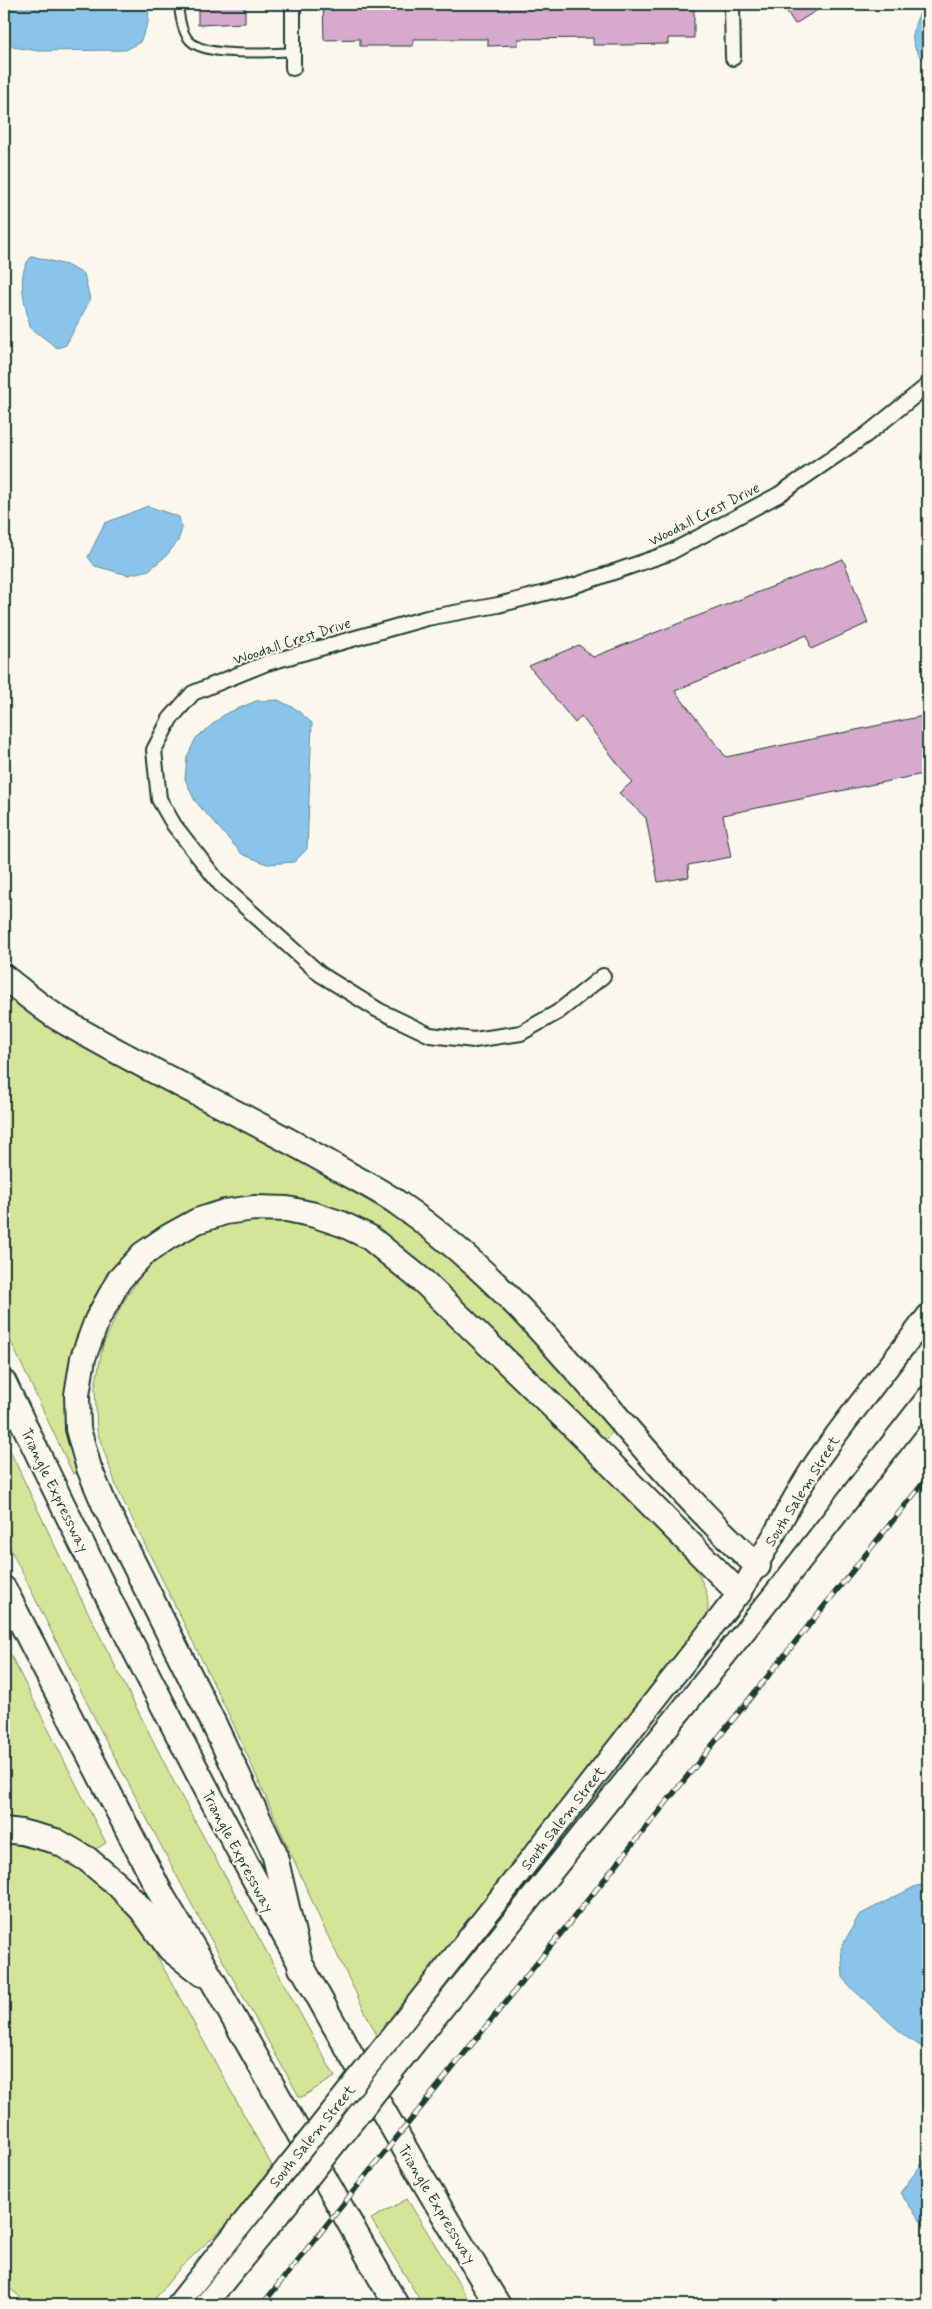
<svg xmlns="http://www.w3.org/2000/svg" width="932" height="2309" viewBox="0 0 932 2309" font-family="Mynerve,sans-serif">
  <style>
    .green { fill: #d5e598; stroke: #7a9166 }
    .water { fill: #8bc4ea; stroke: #608ea1 }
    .building { fill: #d6a9cd; stroke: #1f3d34 }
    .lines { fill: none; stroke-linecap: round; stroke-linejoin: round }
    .service-casing { stroke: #1f3d34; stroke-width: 11 }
    .minor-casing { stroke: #1f3d34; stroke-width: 18 }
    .primary-casing { stroke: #1f3d34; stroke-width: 25 }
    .motorway-casing { stroke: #1f3d34; stroke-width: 28 }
    .service { stroke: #fbf7ec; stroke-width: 7 }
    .minor { stroke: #fbf7ec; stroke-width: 14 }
    .primary { stroke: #fbf7ec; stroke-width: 21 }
    .motorway { stroke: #fbf7ec; stroke-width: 24 }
    .rail-casing { stroke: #1f3d34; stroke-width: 5.5 }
    .rail { stroke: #fbf7ec; stroke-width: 4; stroke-dasharray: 11; stroke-linecap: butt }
    .primary-bridge-casing { stroke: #1f3d34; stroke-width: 25; stroke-linecap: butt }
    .primary-bridge { stroke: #fbf7ec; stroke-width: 21 }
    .labels { text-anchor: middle; stroke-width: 4; stroke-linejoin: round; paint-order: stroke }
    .street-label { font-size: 15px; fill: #1f3d34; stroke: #fbf7ec }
  </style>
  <rect width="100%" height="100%" fill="#fbf7ec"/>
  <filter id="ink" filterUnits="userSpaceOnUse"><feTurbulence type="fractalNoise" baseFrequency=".02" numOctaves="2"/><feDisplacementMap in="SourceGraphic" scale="10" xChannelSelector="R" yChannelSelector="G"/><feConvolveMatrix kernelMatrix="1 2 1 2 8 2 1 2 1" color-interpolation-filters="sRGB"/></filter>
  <g filter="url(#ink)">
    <!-- green -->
    <path class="green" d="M4,988L383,1204L477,1277L615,1430L605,1440L425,1269L291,1199L131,1252L106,1278L89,1308L75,1340L66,1382L67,1427L79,1472L73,1474L4,1327Z
      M273,1216L320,1225L364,1244L415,1284L695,1567C712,1601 712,1606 697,1640L377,2036L325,1930L232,1721L117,1488L97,1431L95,1387L103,1345L122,1304L148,1264L182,1239L226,1222Z
      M4,1438L63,1563L178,1790L335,2077L300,2098L200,1920L101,1731L4,1536Z
      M4,1642L106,1843L94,1850C65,1834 38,1820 4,1819Z
      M4,1839L54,1850L81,1866L135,1916L272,2166L227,2224L180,2268L150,2305H29L4,2283Z
      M407,2199L472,2305H423L371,2219Z"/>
    <!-- water -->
    <path class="water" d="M4,4H149L148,23L140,42L126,50L39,51L13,47L4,41Z
      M924,4H928V61L925,62C905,41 913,27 924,4Z
      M32,256L66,265L84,274L90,300L66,345L57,348L30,327C26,305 14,274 32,256Z
      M148,506L179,517L182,528L178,541L166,556L149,570L128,575L95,566L88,557L105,523Z
      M278,700L296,709L312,723L307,849L294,862L267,864L242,854L195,801L185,779L187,757L196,738L225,714L256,701Z
      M928,1884V2051L905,2036L848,1985L843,1977L841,1948L859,1915L916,1886Z
      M927,2157L928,2214L923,2220H920L900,2193Z"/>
    <!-- building -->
    <path class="building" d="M198,4H245V23L198,25Z
      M323,4H694V38H668V44L623,45H593V38L518,39V45L488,46V39H413V46H360V39L324,40Z
      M782,4H827L795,24Z
      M843,559L868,623L811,649L807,635L675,691L726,757L928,715V773L723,815L731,857L688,865L689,877L658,882L646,818L619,793L632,782L581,716L575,723L529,666L579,645L593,657Z"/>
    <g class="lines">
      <!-- service casing -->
      <g class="service-casing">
        <path id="service" d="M178,4C180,15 181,32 190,41C207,58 269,52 293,52"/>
      </g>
      <!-- minor casing -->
      <g class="minor-casing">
        <path id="minor" d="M293,4V68
          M732,4L733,58
          M603,976L558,1012L521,1033L474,1040L430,1035L378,1010L320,974L220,884L174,825L159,799L154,750L170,719L193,693L267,663L427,618L498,605L576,585L669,553L778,495L866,435L928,385"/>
      </g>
      <!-- primary casing -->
      <g class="primary-casing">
        <path id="primary" d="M387,2042L739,1593C769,1550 789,1501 819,1458C854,1409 892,1363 928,1315
          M399,2063L780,1587L928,1397
          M177,2305L277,2180
          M205,2305L289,2202"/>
      </g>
      <!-- motorway casing -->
      <g class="motorway-casing">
        <path id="motorway" d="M4,977C22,991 39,1006 58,1018C150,1073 249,1116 341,1170C360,1181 381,1191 399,1204C541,1301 631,1453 758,1566
          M4,1383C154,1699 316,2007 498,2305
          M4,1589L162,1896L214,1983L396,2305
          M4,1830L21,1832L56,1841L87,1859L118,1885L142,1910L170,1949L202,1974
          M301,1968L274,1852L213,1722L105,1506L89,1468L78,1429L77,1395L83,1358L97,1320L119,1280L143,1254L168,1237L197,1221L225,1212L254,1208L287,1209L315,1215L342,1224L369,1237L424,1282L570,1423L739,1593"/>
      </g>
      <!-- service -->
      <use href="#service" class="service"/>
      <!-- minor -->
      <use href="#minor" class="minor"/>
      <!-- primary -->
      <use href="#primary" class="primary"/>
      <!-- motorway -->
      <use href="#motorway" class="motorway"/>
      <!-- rail casing -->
      <g class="rail-casing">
        <path id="rail" d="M262,2305L928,1477"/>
      </g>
      <!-- rail -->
      <use href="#rail" class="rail"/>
      <!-- primary-bridge casing -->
      <g class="primary-bridge-casing">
        <path id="primary-bridge" d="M277,2180L387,2042
          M289,2202L399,2063"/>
      </g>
      <!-- primary-bridge -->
      <use href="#primary-bridge" class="primary-bridge"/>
    </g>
  </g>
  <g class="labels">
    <!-- street labels -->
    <g class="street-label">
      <text transform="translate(704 514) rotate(-27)" y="5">Woodall Crest Drive</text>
      <text transform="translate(292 641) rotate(-18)" y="5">Woodall Crest Drive</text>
      <text transform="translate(55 1490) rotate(64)" y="5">Triangle Expressway</text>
      <text transform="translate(802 1491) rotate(-58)" y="5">South Salem Street</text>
      <text transform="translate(563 1818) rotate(-52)" y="5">South Salem Street</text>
      <text transform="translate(238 1851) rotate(62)" y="5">Triangle Expressway</text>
      <text transform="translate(312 2136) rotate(-51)" y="5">South Salem Street</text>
      <text transform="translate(437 2204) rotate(59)" y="5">Triangle Expressway</text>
    </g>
  </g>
  <!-- margin -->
  <rect width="932" height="2309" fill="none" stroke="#fbf7ec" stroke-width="20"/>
  <rect x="10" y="10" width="912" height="2289" fill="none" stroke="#1f3d34" stroke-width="2" filter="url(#ink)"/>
</svg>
